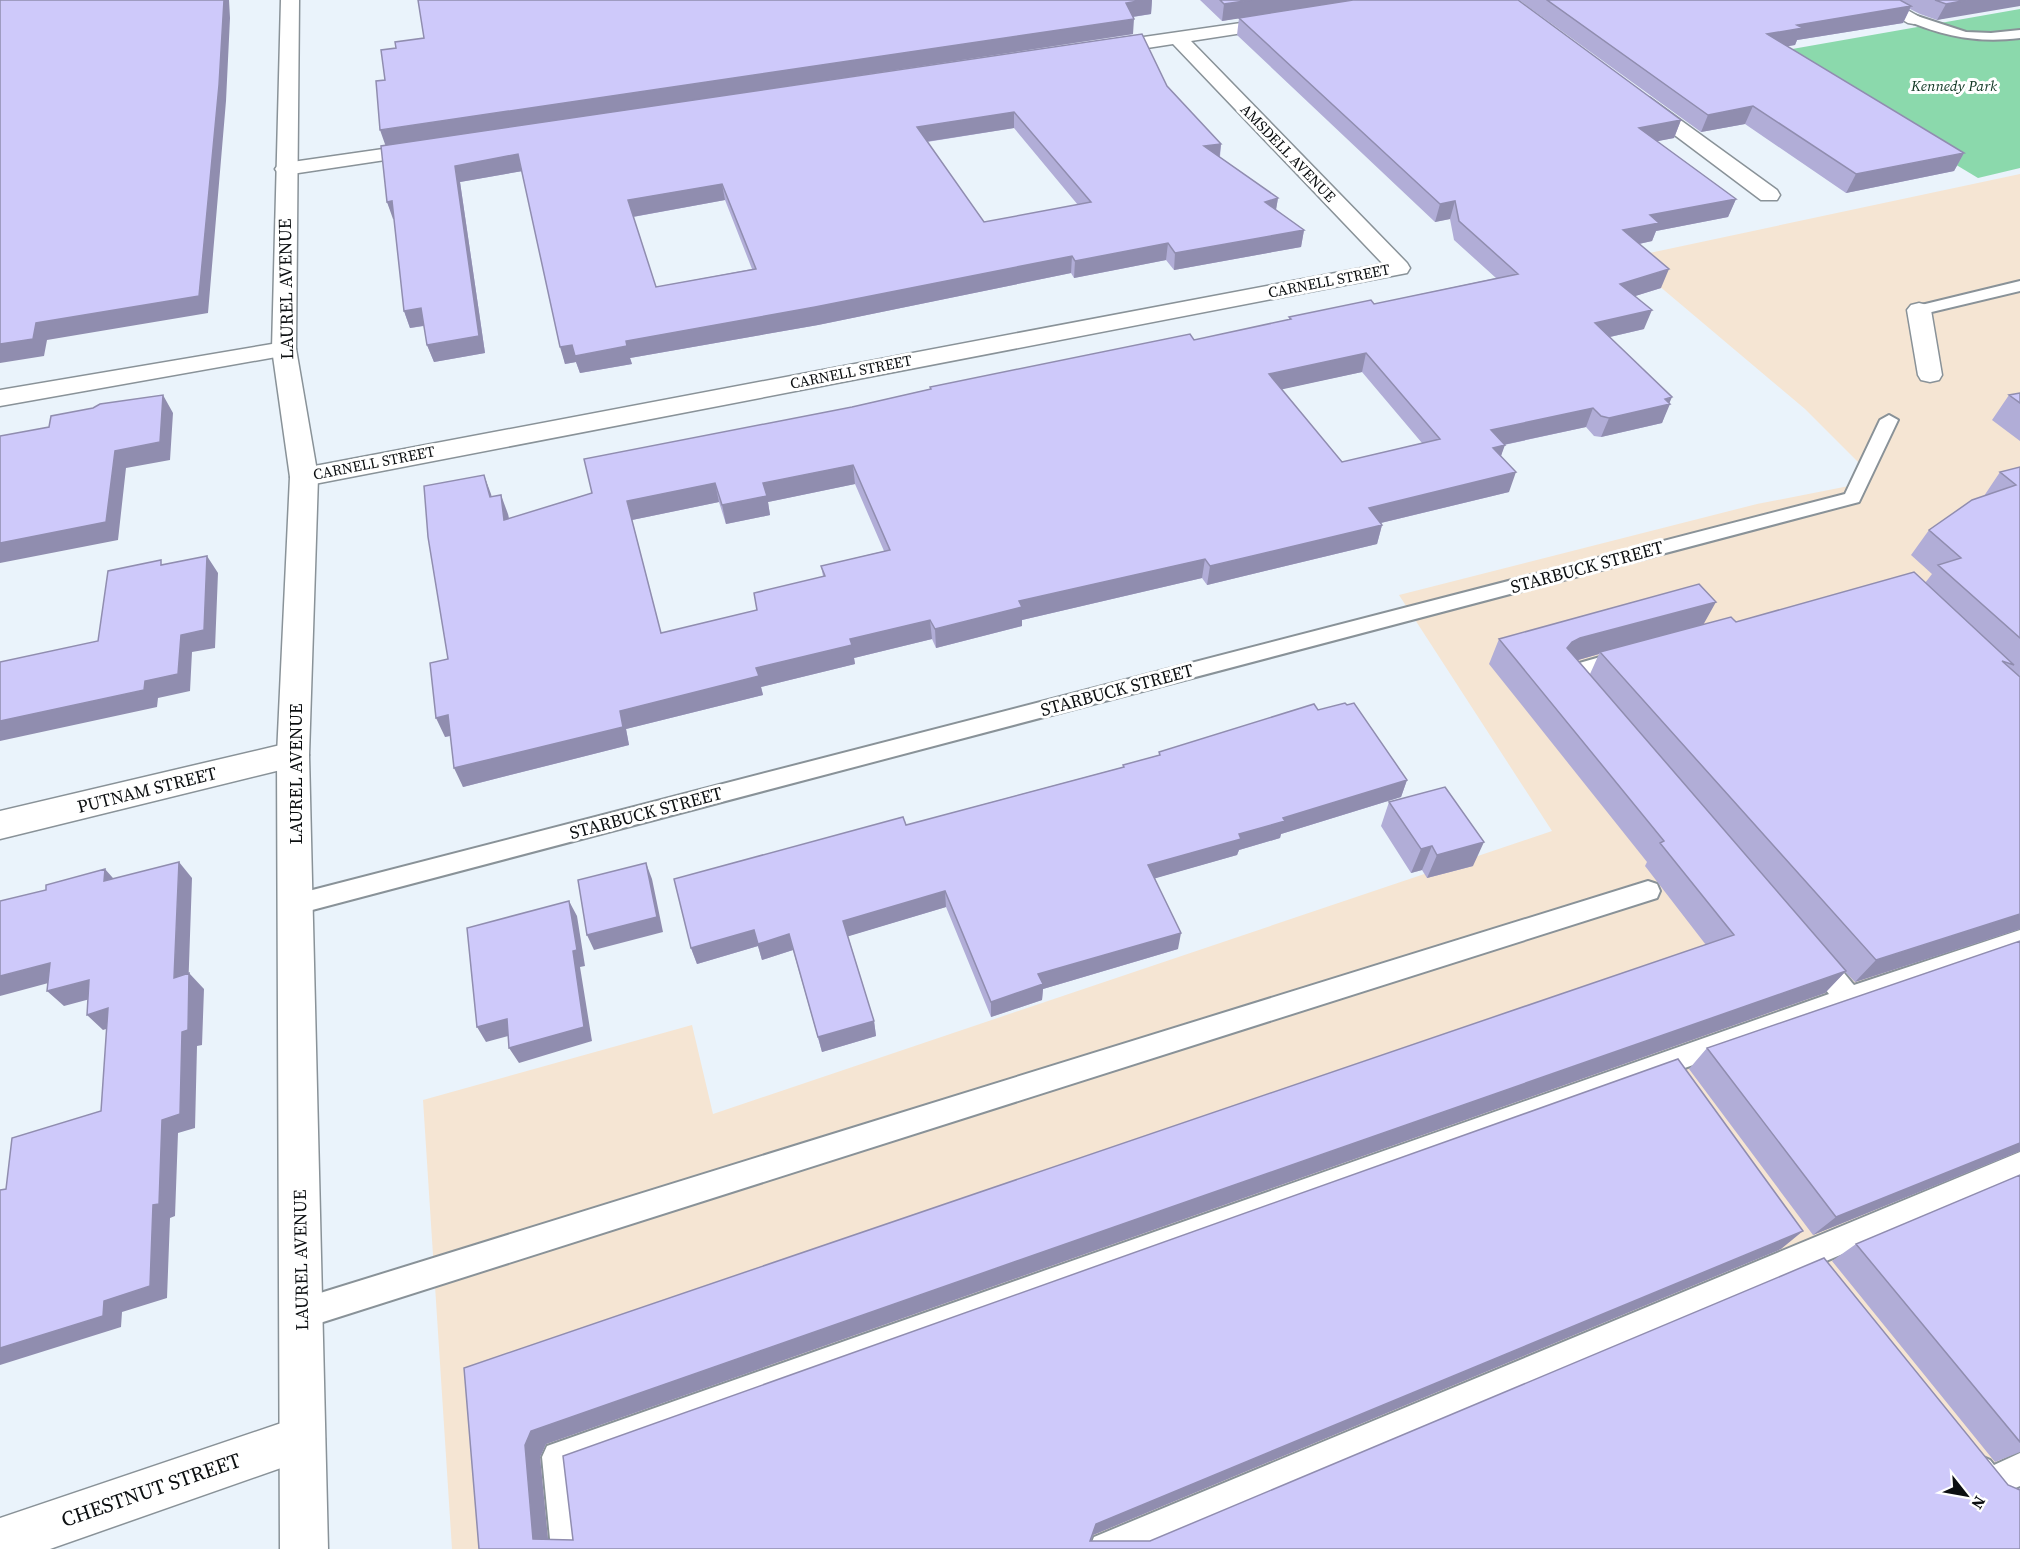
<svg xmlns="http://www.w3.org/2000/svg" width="2020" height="1549" viewBox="0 0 2020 1549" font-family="'Source Serif 4',serif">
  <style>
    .commercial { fill: #f5e5d3 }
    .green { fill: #8bd9ac }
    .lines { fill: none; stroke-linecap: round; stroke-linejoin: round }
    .service-casing { stroke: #899298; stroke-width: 4 }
    .minor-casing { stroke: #899298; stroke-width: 3 }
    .tertiary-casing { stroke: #899298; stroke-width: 3 }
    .service { fill: #fff; fill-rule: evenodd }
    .minor { fill: #fff; fill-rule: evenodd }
    .tertiary { fill: #fff; fill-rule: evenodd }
    .wall { fill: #b1add7; fill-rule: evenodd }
    .shaded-wall { fill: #908daf }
    .building { fill: #cec9fa; stroke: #908daf; stroke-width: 1.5; fill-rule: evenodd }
    .labels { text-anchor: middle; stroke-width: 6; stroke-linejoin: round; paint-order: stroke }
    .far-park-label { font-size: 15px; font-style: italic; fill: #0e3521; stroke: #fff }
    .far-street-label { font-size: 15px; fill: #0c0f11; stroke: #fff }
    .street-label { font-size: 18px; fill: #0c0f11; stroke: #fff }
    .near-street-label { font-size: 21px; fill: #0c0f11; stroke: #fff }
  </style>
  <rect width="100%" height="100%" fill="#eaf3fb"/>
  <!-- commercial -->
  <path class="commercial" d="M2020,174V1549H452L423,1100L692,1025L713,1114L1552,831L1399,595L1757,504L1849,486L1860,464L1805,409L1626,258Z"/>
  <!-- green -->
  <path class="green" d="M2020,9V168L1978,178L1770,53Z"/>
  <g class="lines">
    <!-- service casing -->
    <g class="service-casing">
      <path id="service" d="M1914,15L1966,32L1991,33L2020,30V38C1980,43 1947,37 1910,22V16Z
        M2020,281V291L1919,315L1911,310L1913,307Z
        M1889,415L1898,420L1859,502L297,914L288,911L285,904L288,897L297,894L1845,494L1880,420Z
        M1621,651L1628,654L1631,659L1628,664L1584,677L1589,684L1586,690C1571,694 1565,685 1558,673L1562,668Z
        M1648,881L1657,884L1660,891L1657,898L301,1329L290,1325L286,1314L290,1303L301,1299Z
        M2020,930V952L1849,1009L575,1467L585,1549H551L542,1457L547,1446L1829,994L1802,959L1806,951C1827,944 1841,971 1854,985Z
        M2020,1152V1179L1145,1549H1089L1094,1537Z
        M2020,1453V1486L1989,1500C1975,1494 1969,1485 1963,1471L1968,1460L1979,1455L1990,1460L1994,1465Z"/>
    </g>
    <!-- minor casing -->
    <g class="minor-casing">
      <path id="minor" d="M1867,0H1890L1923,19L1914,24L1908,23Z
        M1282,17L1291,22L1288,26L1191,41L1407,263L1410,268L1407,273L304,486L294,483L290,477L294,471L304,468L1383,264L1173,44L1102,55L1093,49L1102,43Z
        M1643,96L1650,98L1777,190L1780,195L1777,200H1761L1636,106L1633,102Z
        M425,143L432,145L435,149L432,153L285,175L278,173L275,169L278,165L285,163Z
        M1919,303L1927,305L1931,310L1942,375L1939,380L1930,382L1921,380L1918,375L1907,310L1911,305Z
        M284,342L293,344L296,349L293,354L0,406V390Z
        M293,742L305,746L309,755L305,764L0,839V811Z
        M302,1416L318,1423L325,1439L318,1455L50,1549H0V1518Z"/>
    </g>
    <!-- tertiary casing -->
    <g class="tertiary-casing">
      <path id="tertiary" d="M281,0H299L296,349L318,477L309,755L328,1549H280L277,755L290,477L272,349Z"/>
    </g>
    <!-- service -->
    <use href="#service" class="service"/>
    <!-- minor -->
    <use href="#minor" class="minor"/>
    <!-- tertiary -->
    <use href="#tertiary" class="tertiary"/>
  </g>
  <!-- wall -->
  <path class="wall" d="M418,0H1152L1151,14L1133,17V34L743,93L1167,86L1221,144L1220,157L1278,198L1276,210L1304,230L1301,247L1174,270L1166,260L1074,278L1071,273L818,325L630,358L632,364L580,373L576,362L565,364L522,171L460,182L485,353L434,362L427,345L424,326L410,328L404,311L394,219L387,202L385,80L396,48L424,38ZM1014,128L1078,205L984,222L927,142ZM725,200L752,269L656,287L633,217Z
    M1200,0H1518L1681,120L1674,138L1657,141L1736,199L1728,217L1656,231L1652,241L1639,244L1661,288L1635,296L1644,329L1610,337L1669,403L1662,423L1601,437L1594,436L1586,427L1504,445L1501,456L1509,492L1381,523L1382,525L1377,544L1207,585L1202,578L1022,620V626L936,648L932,639L854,658L855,664L761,687L763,695L626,729L629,745L463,787L450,736L445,737L448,659L508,514L509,519L592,493L852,407L930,389V387L1194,340L1289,320V317L1374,304L1496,278L1454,240L1450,219L1435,222L1237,35L1239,18L1222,21ZM1362,372L1422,443L1342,462L1281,389ZM855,484L884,551L821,566L823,576L757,610L661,633L632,520L719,502L726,524L770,515L768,502Z
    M1519,0H2020L1937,20L1920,14L1910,9L1903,23L1797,40L1795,45L1787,46L1964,153L1954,171L1846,193L1745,124L1701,132Z
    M2020,393V441L1992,420L2009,395Z
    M2020,467V929L1855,982L1845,972L1825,993L546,1444L540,1457L548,1540H573L1781,1249L1093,1535L1091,1541H1150L2008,1485L2018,1489L2020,1488V1549H479L464,1368L1706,945L1645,866L1647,862L1489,664L1499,639L1736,622L1925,583L1932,574L1911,555L1929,530L1984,496L2000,472ZM1599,654L1590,674L1578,660Z
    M1318,710L1407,780L1401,797L1281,834L1280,838L1239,850L1237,855L1155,878L1178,949L1043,989L1042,1000L991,1017L946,907L848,936L874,1021L876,1036L822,1052L793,950L762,960L758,946L697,964L691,948L906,825L1123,767V765L1159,755V752Z
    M1389,802L1473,866L1427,878L1422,870L1411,873L1381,826Z
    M2020,941V1151L1813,1235L1689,1069L1707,1048Z
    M2020,1175V1452L1995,1462L1832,1261L1856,1244Z"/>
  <!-- shaded-wall -->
  <path class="shaded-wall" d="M224,0H229L230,18L226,101L208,313L47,340L44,356L0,363V344L36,323Z
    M1144,0H1152L1151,14L1125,18L1126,3Z
    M1251,0H1360L1222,21L1224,4Z
    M1967,0H2020V6L1937,20L1946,4Z
    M1911,6L1903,23L1797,40L1795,45L1760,51L1767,34L1797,25Z
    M1134,19L1133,34L386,147L380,130Z
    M1753,106L1745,124L1701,132L1708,115Z
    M1014,112V128L918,143L917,127Z
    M1681,120L1674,138L1633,146L1639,128Z
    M1221,144L1219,161L1204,146Z
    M1964,153L1954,171L1846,193L1856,174Z
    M518,154L523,171L460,182L485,353L434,362L427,345L455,166Z
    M722,184L725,200L632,217L628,200Z
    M1278,198L1275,215L1265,202Z
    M1736,199L1728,217L1656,231L1652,241L1616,249L1623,230L1650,215Z
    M392,201L398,218L393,219L387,202Z
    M1455,201L1450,219L1435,222L1440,204Z
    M1304,230L1301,247L1174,270L1175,253Z
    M1168,243L1166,260L1074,278L1075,261Z
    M1072,256L1071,273L818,325L630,358L632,364L580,373L576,362L565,364L560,347L572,345L626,341Z
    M1669,269L1661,288L1613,303L1620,284Z
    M421,308L428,325L410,328L404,311Z
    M1652,310L1644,329L1588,342L1595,323Z
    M1366,353L1362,372L1265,393L1269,374Z
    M163,395L173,413L170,460L126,468L118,540L0,563V543L115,451Z
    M1672,397L1669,404H1670L1662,423L1601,437L1609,418Z
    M1593,408L1586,427L1484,449L1491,430Z
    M1505,445L1498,464L1493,448Z
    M853,465L855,484L768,502L770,515L726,524L722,505L763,483Z
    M1516,472L1509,492L1364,527L1369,508Z
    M484,475L491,494L497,516L490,497Z
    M715,483L719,502L632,520L666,652L627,501Z
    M501,495L508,514L512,539L504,520Z
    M1382,525L1377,544L1207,585L1210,566Z
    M207,556L218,573L215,648L192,652L190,691L158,698L157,707L0,741V721L145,681L181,635Z
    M1205,559L1202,578L1022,620V626L936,648L935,629L1019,601Z
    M1716,602L1702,627L1600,652L1599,654L1568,663L1567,648L1572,642L1580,638Z
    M930,620L932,639L854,658L855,664L761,687L763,695L626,729L629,745L463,787L454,768L620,711L850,639Z
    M448,715L458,734L445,737L436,718Z
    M1407,780L1401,797L1281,834L1280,838L1239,850L1237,855L1146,881L1148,865L1239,834L1283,818Z
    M1484,842L1473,866L1427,878L1437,855Z
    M1432,846L1422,870L1411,873L1421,849Z
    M179,862L192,878L188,993L174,978Z
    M646,863L652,879L663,932L594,950L587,935Z
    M105,869L120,886L104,881Z
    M945,891L946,907L846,937L843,921Z
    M569,901L577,916L585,966L580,967L592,1041L519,1063L509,1048L573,951Z
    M2020,914V929L1855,982L1876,960Z
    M754,930L789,934L793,950L762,960L758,946L697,964L691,948Z
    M1181,933L1178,949L1043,989L1042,1000L991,1017V1002L1038,974Z
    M50,963L67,978L0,996V976Z
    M1846,971L1825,993L546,1444L540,1457L549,1549L533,1539L525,1445L531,1431Z
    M189,973L204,989L202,1045L197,1046L195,1128L178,1133L175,1216L170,1218L167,1298L122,1312L121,1327L0,1365V1348L104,1301L153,1205L162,1120L182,1032Z
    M89,980L105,995L64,1006L47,991Z
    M108,1008L124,1023L103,1030L87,1015Z
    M507,1019L516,1034L486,1042L477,1027Z
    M874,1021L876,1036L822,1052L818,1037Z
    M2020,1143V1151L1813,1235L1836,1217Z
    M1803,1231L1781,1249L1093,1535L1088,1549L1096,1524Z"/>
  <!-- building -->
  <path class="building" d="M0,0H224L219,85L199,296L36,323L33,339L0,344Z
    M418,0H1144L1126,3L1134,19L380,130L376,81L385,80L381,50L396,48L395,42L424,38Z
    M1220,0H1251L1224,4Z
    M1353,0H1518L1681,120L1639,128L1736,199L1650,215L1659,223L1623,230L1669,269L1620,284L1652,310L1595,323L1672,397L1665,399L1670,404L1609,418L1601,416L1593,408L1491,430L1505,445L1493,448L1516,472L1369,508L1382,525L1210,566L1205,559L1019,601L1022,607L935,629L930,620L850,639L852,645L756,668L759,676L620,711L623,727L454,768L448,715L436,718L430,663L448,659L428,537L424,486L484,475L490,497L501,495L504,520L592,493L584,459L852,407L931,389L930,387L1190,334L1194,340L1291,319L1289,317L1371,300L1374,304L1518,274L1459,221L1455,201L1440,204L1239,18ZM1366,353L1440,439L1342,462L1269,374ZM853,465L890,550L821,566L825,576L754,593L757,610L661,633L627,501L715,483L722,505L767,496L763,483Z
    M1547,0H1900L1911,6L1797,25L1803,28L1767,34L1964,153L1856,174L1753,106L1708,115Z
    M1935,0H1967L1946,4Z
    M1142,34L1167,86L1221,144L1204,146L1278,198L1265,202L1304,230L1175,253L1168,243L1075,261L1072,256L815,307L626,341L627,346L575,356L572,345L560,347L518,154L455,166L479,336L427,345L421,308L404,311L392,201L387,202L381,146ZM1014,112L1091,202L984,222L917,127ZM722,184L756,269L656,287L628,200Z
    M2020,393V403L2009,395Z
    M163,395L160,442L115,451L106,522L0,543V436L49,427L51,416L93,408L100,404Z
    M2020,467V638L1938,565L1961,558L1929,530L1972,500L2016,485L2000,472Z
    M207,556L204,630L181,635L178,674L145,681L144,690L0,721V662L98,641L108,571L161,560V565Z
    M1914,572L2014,665L2002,661L2020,677V914L1876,960L1600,652L1731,617L1736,622Z
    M1699,584L1716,602L1580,638L1572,642L1567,648L1846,971L531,1431L525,1445L533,1539L573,1540L563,1456L1678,1059L1803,1231L1096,1524L1090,1541H1150L1824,1258L2008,1485L2020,1490V1549H479L464,1368L1734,935L1660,843L1664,841L1499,639Z
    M1345,703L1347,705L1354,703L1407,780L1283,818L1285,821L1239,834L1241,839L1148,865L1181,933L1038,974L1043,984L991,1002L945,891L843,921L874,1021L818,1037L789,934L758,944L754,930L691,948L674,879L903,817L906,825L1124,767L1123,765L1160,755L1159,752L1314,704L1318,710Z
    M1445,787L1484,842L1437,855L1432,846L1421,849L1389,802Z
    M179,862L174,978L189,973L188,1030L182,1032L180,1114L162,1120L159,1204L153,1205L150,1286L104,1301L103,1316L0,1348V1190L6,1189L12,1138L101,1111L108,1008L87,1015L89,980L47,991L50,963L0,976V901L46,890V885L105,869L104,881Z
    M646,863L657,917L587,935L578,880Z
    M569,901L577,950L573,951L584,1027L509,1048L507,1019L477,1027L467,928Z
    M2020,941V1143L1836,1217L1707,1048Z
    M2020,1175V1442L1856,1244Z"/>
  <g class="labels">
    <!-- far-park labels -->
    <g class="far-park-label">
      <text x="1954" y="91">Kennedy Park</text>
    </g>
    <!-- far-street labels -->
    <g class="far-street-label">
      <text transform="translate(1288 153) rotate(46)" y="5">AMSDELL AVENUE</text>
      <text transform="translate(1329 281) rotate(-11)" y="5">CARNELL STREET</text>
      <text transform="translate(851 372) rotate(-11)" y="5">CARNELL STREET</text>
      <text transform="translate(374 463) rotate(-11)" y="5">CARNELL STREET</text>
    </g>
    <!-- street labels -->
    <g class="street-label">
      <text transform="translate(286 289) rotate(-91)" y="6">LAUREL AVENUE</text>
      <text transform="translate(1587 567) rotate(-15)" y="6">STARBUCK STREET</text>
      <text transform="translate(1117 690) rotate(-15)" y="6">STARBUCK STREET</text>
      <text transform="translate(296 774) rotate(-90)" y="6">LAUREL AVENUE</text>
      <text transform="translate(147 790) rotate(-14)" y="6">PUTNAM STREET</text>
      <text transform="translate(646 813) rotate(-15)" y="6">STARBUCK STREET</text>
      <text transform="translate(301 1260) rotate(-91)" y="6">LAUREL AVENUE</text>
    </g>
    <!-- near-street labels -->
    <g class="near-street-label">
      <text transform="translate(151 1490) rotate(-19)" y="7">CHESTNUT STREET</text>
    </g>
  </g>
  <!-- north arrow -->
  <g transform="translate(1966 1495) rotate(121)" stroke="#ffffff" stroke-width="4.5" paint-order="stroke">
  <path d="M0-4.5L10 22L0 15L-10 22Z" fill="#0c0f11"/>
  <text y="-9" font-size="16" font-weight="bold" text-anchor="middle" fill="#0c0f11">N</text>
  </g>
</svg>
